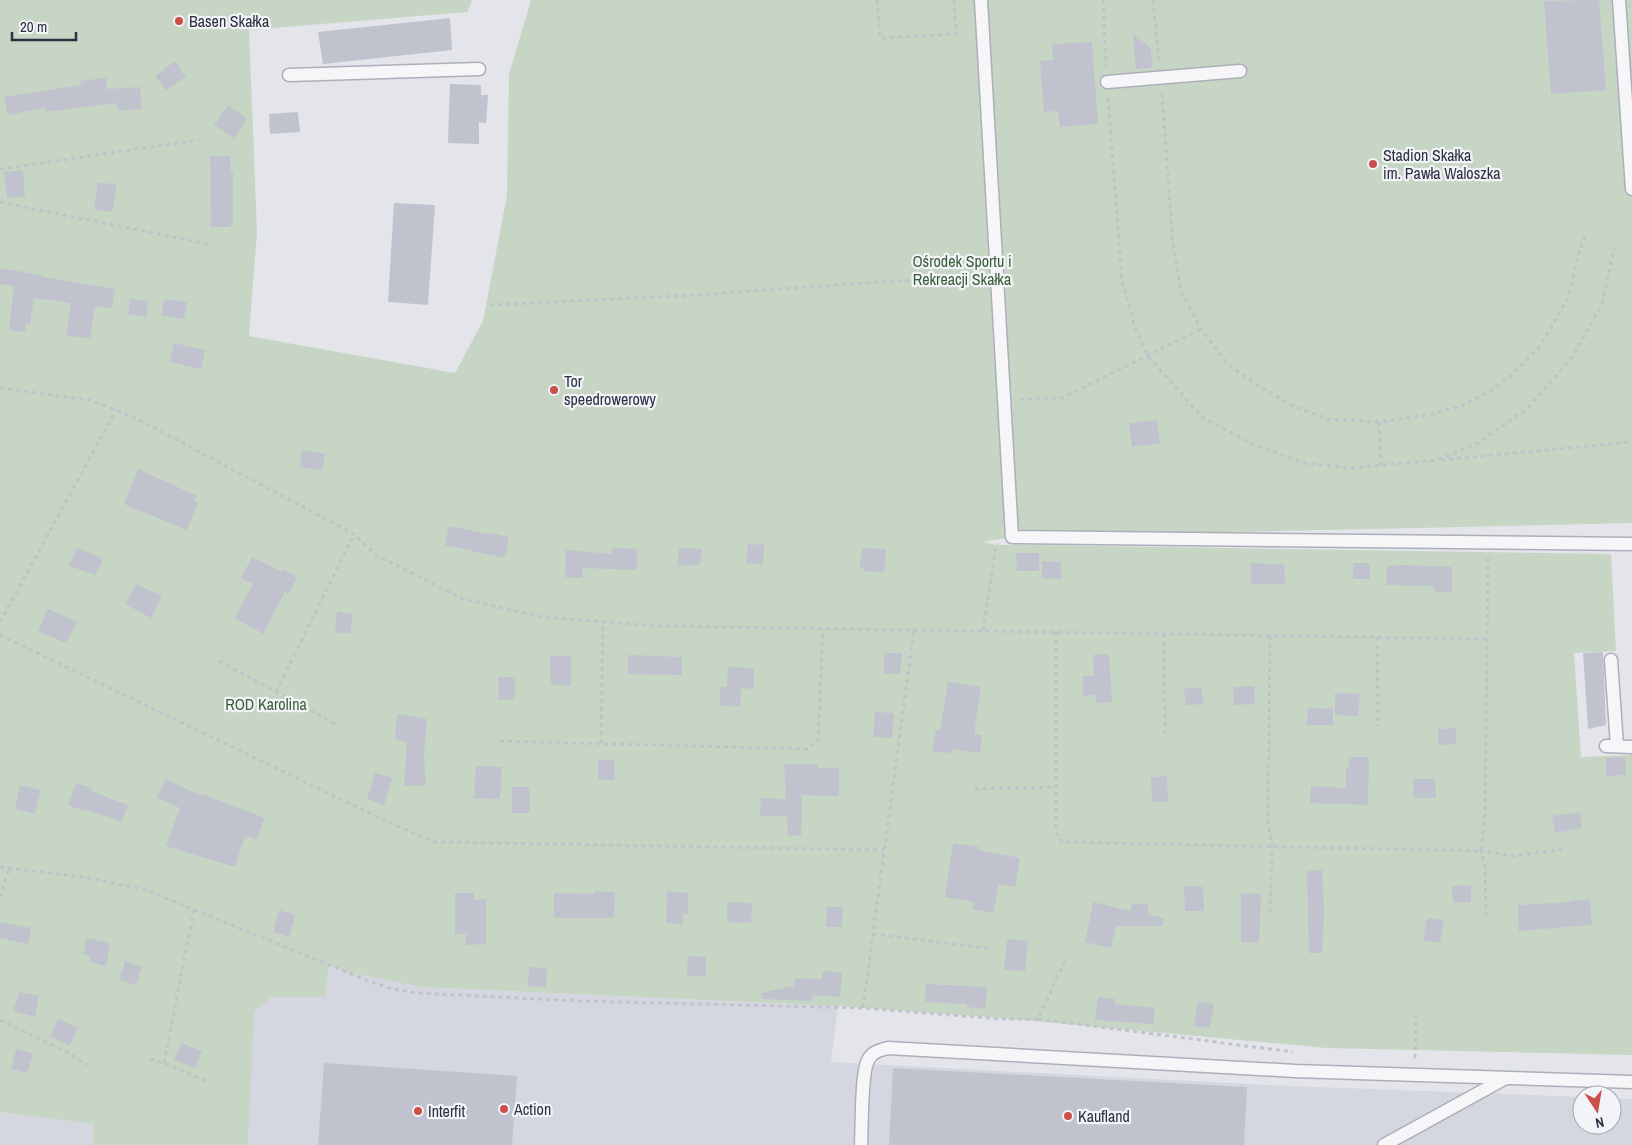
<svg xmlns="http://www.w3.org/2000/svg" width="1632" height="1145" viewBox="0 0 1632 1145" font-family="'Archivo Narrow',sans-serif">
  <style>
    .built { fill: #d5d7e0 }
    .green { fill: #c6d5c4 }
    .building { fill: #c0c3ce }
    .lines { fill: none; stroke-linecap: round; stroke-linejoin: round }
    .lane-casing { stroke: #acafb9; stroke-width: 15 }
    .path { stroke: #c1c3ca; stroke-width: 3; stroke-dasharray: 4 4; stroke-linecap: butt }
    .lane { stroke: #f6f6f9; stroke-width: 12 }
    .poi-dot { fill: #cc4f4c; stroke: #f3f4f8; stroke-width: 2 }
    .labels { text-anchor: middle; stroke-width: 4.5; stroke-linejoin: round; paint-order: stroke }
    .poi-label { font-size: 16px; fill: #2b3043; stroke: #f3f4f8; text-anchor: start }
    .park-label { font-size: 16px; fill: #395e39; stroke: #f3f4f8 }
  </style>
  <rect width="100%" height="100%" fill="#e3e5eb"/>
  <!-- built -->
  <path class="built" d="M329,965L346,972L420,987L838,1006L831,1062L1266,1085L1582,1097V1125H1612V1098L1632,1099V1145H248L253,1011L272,997H325Z
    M0,1112L95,1124L93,1145H0Z"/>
  <!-- green -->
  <path class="green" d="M0,0H472L467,12L249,30L257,232L249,336L455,373L483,321L507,195L509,74L531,0H1632V523L1012,537L983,542L996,545H1034L1611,554L1616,651L1574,653L1581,757L1632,755V1055L1327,1048L988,1017L838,1006L420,987L346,972L329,965L325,997H272L254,1011L248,1145H93L94,1124L0,1112Z"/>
  <!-- building -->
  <path class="building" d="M1599,0L1606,90L1551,94L1544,1Z
    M450,18L452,50L323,64L318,32Z
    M1133,34L1151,48L1152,68L1136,69Z
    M1092,42L1098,124L1060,127L1058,111L1044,112L1040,61L1053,60L1052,44Z
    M175,61L186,77L166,90L155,76Z
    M106,78L107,89L140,87L142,109L118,111L117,103L46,112L44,108L8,115L4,97L81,85L80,81Z
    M450,84L481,85V95H488L486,123L479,122V144L448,143Z
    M228,105L247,119L234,138L214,125Z
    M298,112L300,132L270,134L269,114Z
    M210,156H230L231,172L233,173V224H231V227H211Z
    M23,170L25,197L7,198L4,172Z
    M98,182L117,185L112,212L94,209Z
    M394,203L435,205L428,305L388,302Z
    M0,268L42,275V277L115,289L112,308L95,306L90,338L82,337V338L66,335L71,303L34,298L30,324H26L25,332L9,330L14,286L0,284Z
    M130,298L148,301L146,317L128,314Z
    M164,299L187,302L184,319L161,316Z
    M174,343L205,350L201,369L170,362Z
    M1157,420L1160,443L1132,447L1129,423Z
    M302,450L325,454L322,471L300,467Z
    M138,469L197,496L194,500L198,502L187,530L124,504Z
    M449,526L493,535V533L509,537L505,558L445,545Z
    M748,544L764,545L763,565L746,563Z
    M77,548L103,558L96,575L69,566Z
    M612,548L637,549V570L583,568L582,578L565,577L566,550L612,554Z
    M679,548L702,549L700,565L678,566Z
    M862,548L886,549L884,573L864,571V567H860Z
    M1016,553H1039V571H1017Z
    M252,557L282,572L284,569L297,578L288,594L285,592L263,634L235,618L253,584L241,578Z
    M1042,561L1061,562V579L1042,578Z
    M1251,563L1284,564L1285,584H1251Z
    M1353,563H1370V579H1353Z
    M1405,565L1452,567V592H1434V586L1386,585L1387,566Z
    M136,584L162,596L151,618L125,604Z
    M48,609L77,622L66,643L38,631Z
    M337,612L353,614L350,634L335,632Z
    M1603,652L1606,725L1588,729L1583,653Z
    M884,653H902L900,674H884Z
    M1109,654L1112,702L1096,703L1095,694L1083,696V676H1094L1093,655Z
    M628,655L682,657V675L628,674Z
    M550,656H571V686L551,685Z
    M728,667L754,668V689L727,687Z
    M498,677H515V699L499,700Z
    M948,682L981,687L974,734L982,735L980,753L952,749L951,753L932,751L936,730L940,731Z
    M1254,686L1255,704L1234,705L1233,687Z
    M720,687L741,688L740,707L720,705Z
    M1201,687L1204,704L1186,705L1184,689Z
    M1335,693L1360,694L1358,716L1335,715Z
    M1308,708L1333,709V725H1307Z
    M875,712L894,713L892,738L873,737Z
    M397,714L427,719L424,755L426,785L404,786L407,742L395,739Z
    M1456,728V744L1438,745V729Z
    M1349,757H1369L1368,805L1310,803L1311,786L1346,788V768H1349Z
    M1625,757L1626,775L1606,776V758Z
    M598,760H614L615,780H598Z
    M784,764H818V768H839V796L802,795L801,835L788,836L787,816H760L761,798L786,799Z
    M476,766L502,767L500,799L474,798Z
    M375,773L392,778L384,805L367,799Z
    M1167,776L1168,802H1152L1151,777Z
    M166,779L202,796L203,794L265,818L256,839L245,836L235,867L166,846L180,808L157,798Z
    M1413,779H1435L1436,798H1414Z
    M76,783L92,788L91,791L128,805L122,822L84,809V811L68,805Z
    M20,785L41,790L35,814L15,809Z
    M512,787H529L530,813H512Z
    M1580,812L1582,828L1555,833L1552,816Z
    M953,843L979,847L978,850L1020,858L1015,887L999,884L993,913L972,909L974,902L945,897Z
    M1322,870L1324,913L1322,953H1309L1307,871Z
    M1471,885V902L1453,903L1452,886Z
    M1184,886L1203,887L1204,911H1185Z
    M594,891L615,892L614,918H554V893L594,894Z
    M667,891L688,893V914H683V924L666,923Z
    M455,893H474V900L486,899V944L465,945L466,934H455Z
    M1241,893L1261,894L1259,943L1241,942Z
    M1590,899L1592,925L1519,931L1518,905L1570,902V901Z
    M727,902L752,903L751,923L727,922Z
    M1093,902L1131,911V904H1148V915L1164,918L1163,926H1116L1111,948L1085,942Z
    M827,907H843L842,927H826Z
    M279,910L295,915L289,937L273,932Z
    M1427,918L1444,920L1440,943L1423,940Z
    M0,922L31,928L28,944L0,938Z
    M87,938L110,943L106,966L89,962L91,956L83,954Z
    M1007,939L1028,941L1025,971L1004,970Z
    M688,956L706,957V976H687Z
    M125,961L142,967L136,985L119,980Z
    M529,967L547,968L546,987L528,986Z
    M822,971L842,972L840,997L813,995L812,1001L762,999L761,993L794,986L795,978L822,979Z
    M926,984L987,987L985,1009L967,1007V1004L925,1002Z
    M19,992L39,996L35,1017L13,1011Z
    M1098,997L1115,999V1004L1155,1008L1153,1024L1095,1020Z
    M1198,1001L1214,1004L1210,1028L1194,1026Z
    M58,1019L78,1028L70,1046L50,1036Z
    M182,1043L202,1051L195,1068L174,1060Z
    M16,1049L33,1053L27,1073L11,1069Z
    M324,1063L517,1076L512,1145H318Z
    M893,1068L1247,1087L1244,1145H889Z"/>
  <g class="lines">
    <!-- lane casing -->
    <g class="lane-casing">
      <path id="lane" d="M981,0L1012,537L1632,544
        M1619,0L1632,189
        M289,75L479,69
        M1107,82L1240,71
        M1611,660L1617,746
        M1606,746L1632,747
        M861,1145C862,1126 861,1074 868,1060C872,1052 880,1050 888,1048L1295,1071L1632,1082
        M1384,1145L1504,1079"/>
    </g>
    <!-- path -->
    <path class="path" d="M877,0L880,38L956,34L954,0
      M1103,0L1106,67
      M1153,0L1159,62
      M1162,93L1173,246L1181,291L1201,329L1228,364L1260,387L1293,406L1328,419L1379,422L1428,415L1461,406L1489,392L1513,374L1540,346L1568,298L1580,249L1585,237
      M1108,98L1122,281L1135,327L1148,356L1202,417L1252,444L1304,463L1352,468L1437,460L1478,443L1528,408L1573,356L1602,304L1614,248
      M0,169L199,140
      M0,202L212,245
      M490,305L696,295L848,284L981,276
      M0,388L90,400L116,410L139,420L354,534L376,555L463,599L542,617L657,626L1487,639
      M1020,399L1062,398L1201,329
      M1379,422L1381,465
      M1441,460L1632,442
      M0,622L116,410
      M983,631L996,545L998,544
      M1056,632V832L1062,842L1481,851L1485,815L1488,558
      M1164,634L1165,733
      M0,635L390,823L435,842L884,850
      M1270,636L1268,822L1272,847L1270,915
      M1377,637L1378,727
      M219,661L339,726
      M276,692L354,534
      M500,741L807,749L818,740L823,628
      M601,743L603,622
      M975,789L1056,787
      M0,867L90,878L146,890L371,982L393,989L418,993L579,1001L863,1008L1000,1019H1038L1066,959
      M0,897L9,869
      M1486,916L1485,867L1481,851L1514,856L1565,849
      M873,934L993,949
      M863,1008L914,630
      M1038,1019L1293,1052
      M0,1020L67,1052L87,1065
      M1414,1057H1415L1416,1016
      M150,1059L164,1063L208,1082
      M164,1063L194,910"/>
    <!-- lane -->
    <use href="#lane" class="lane"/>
  </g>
  <!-- markers -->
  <g class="poi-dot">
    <circle cx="179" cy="21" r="5"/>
    <circle cx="1373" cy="164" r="5"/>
    <circle cx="554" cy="390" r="5"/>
    <circle cx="504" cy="1109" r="5"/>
    <circle cx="418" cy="1111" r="5"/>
    <circle cx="1068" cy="1116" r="5"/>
  </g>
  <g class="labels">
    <!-- poi labels -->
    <g class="poi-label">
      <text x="189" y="27">Basen Skałka</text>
      <text x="1383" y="161">Stadion Skałka<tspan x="1383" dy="18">im. Pawła Waloszka</tspan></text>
      <text x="564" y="387">Tor<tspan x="564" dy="18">speedrowerowy</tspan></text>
      <text x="514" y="1115">Action</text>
      <text x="428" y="1117">Interfit</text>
      <text x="1078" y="1122">Kaufland</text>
    </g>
    <!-- park labels -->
    <g class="park-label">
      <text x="962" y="267">Ośrodek Sportu i<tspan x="962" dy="18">Rekreacji Skałka</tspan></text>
      <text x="266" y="710">ROD Karolina</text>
    </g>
  </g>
  <!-- north arrow -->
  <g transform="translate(1597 1110) rotate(168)"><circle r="24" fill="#f3f4f8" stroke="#a3a6b0"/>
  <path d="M0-4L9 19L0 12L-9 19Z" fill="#cc4f4c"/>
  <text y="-8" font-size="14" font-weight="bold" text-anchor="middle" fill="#2b3043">N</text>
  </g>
  <!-- scale -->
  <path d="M12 32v8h64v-8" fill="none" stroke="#2b3043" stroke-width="2.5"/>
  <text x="20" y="32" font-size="15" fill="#2b3043" stroke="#f3f4f8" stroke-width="4" paint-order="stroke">20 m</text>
</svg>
